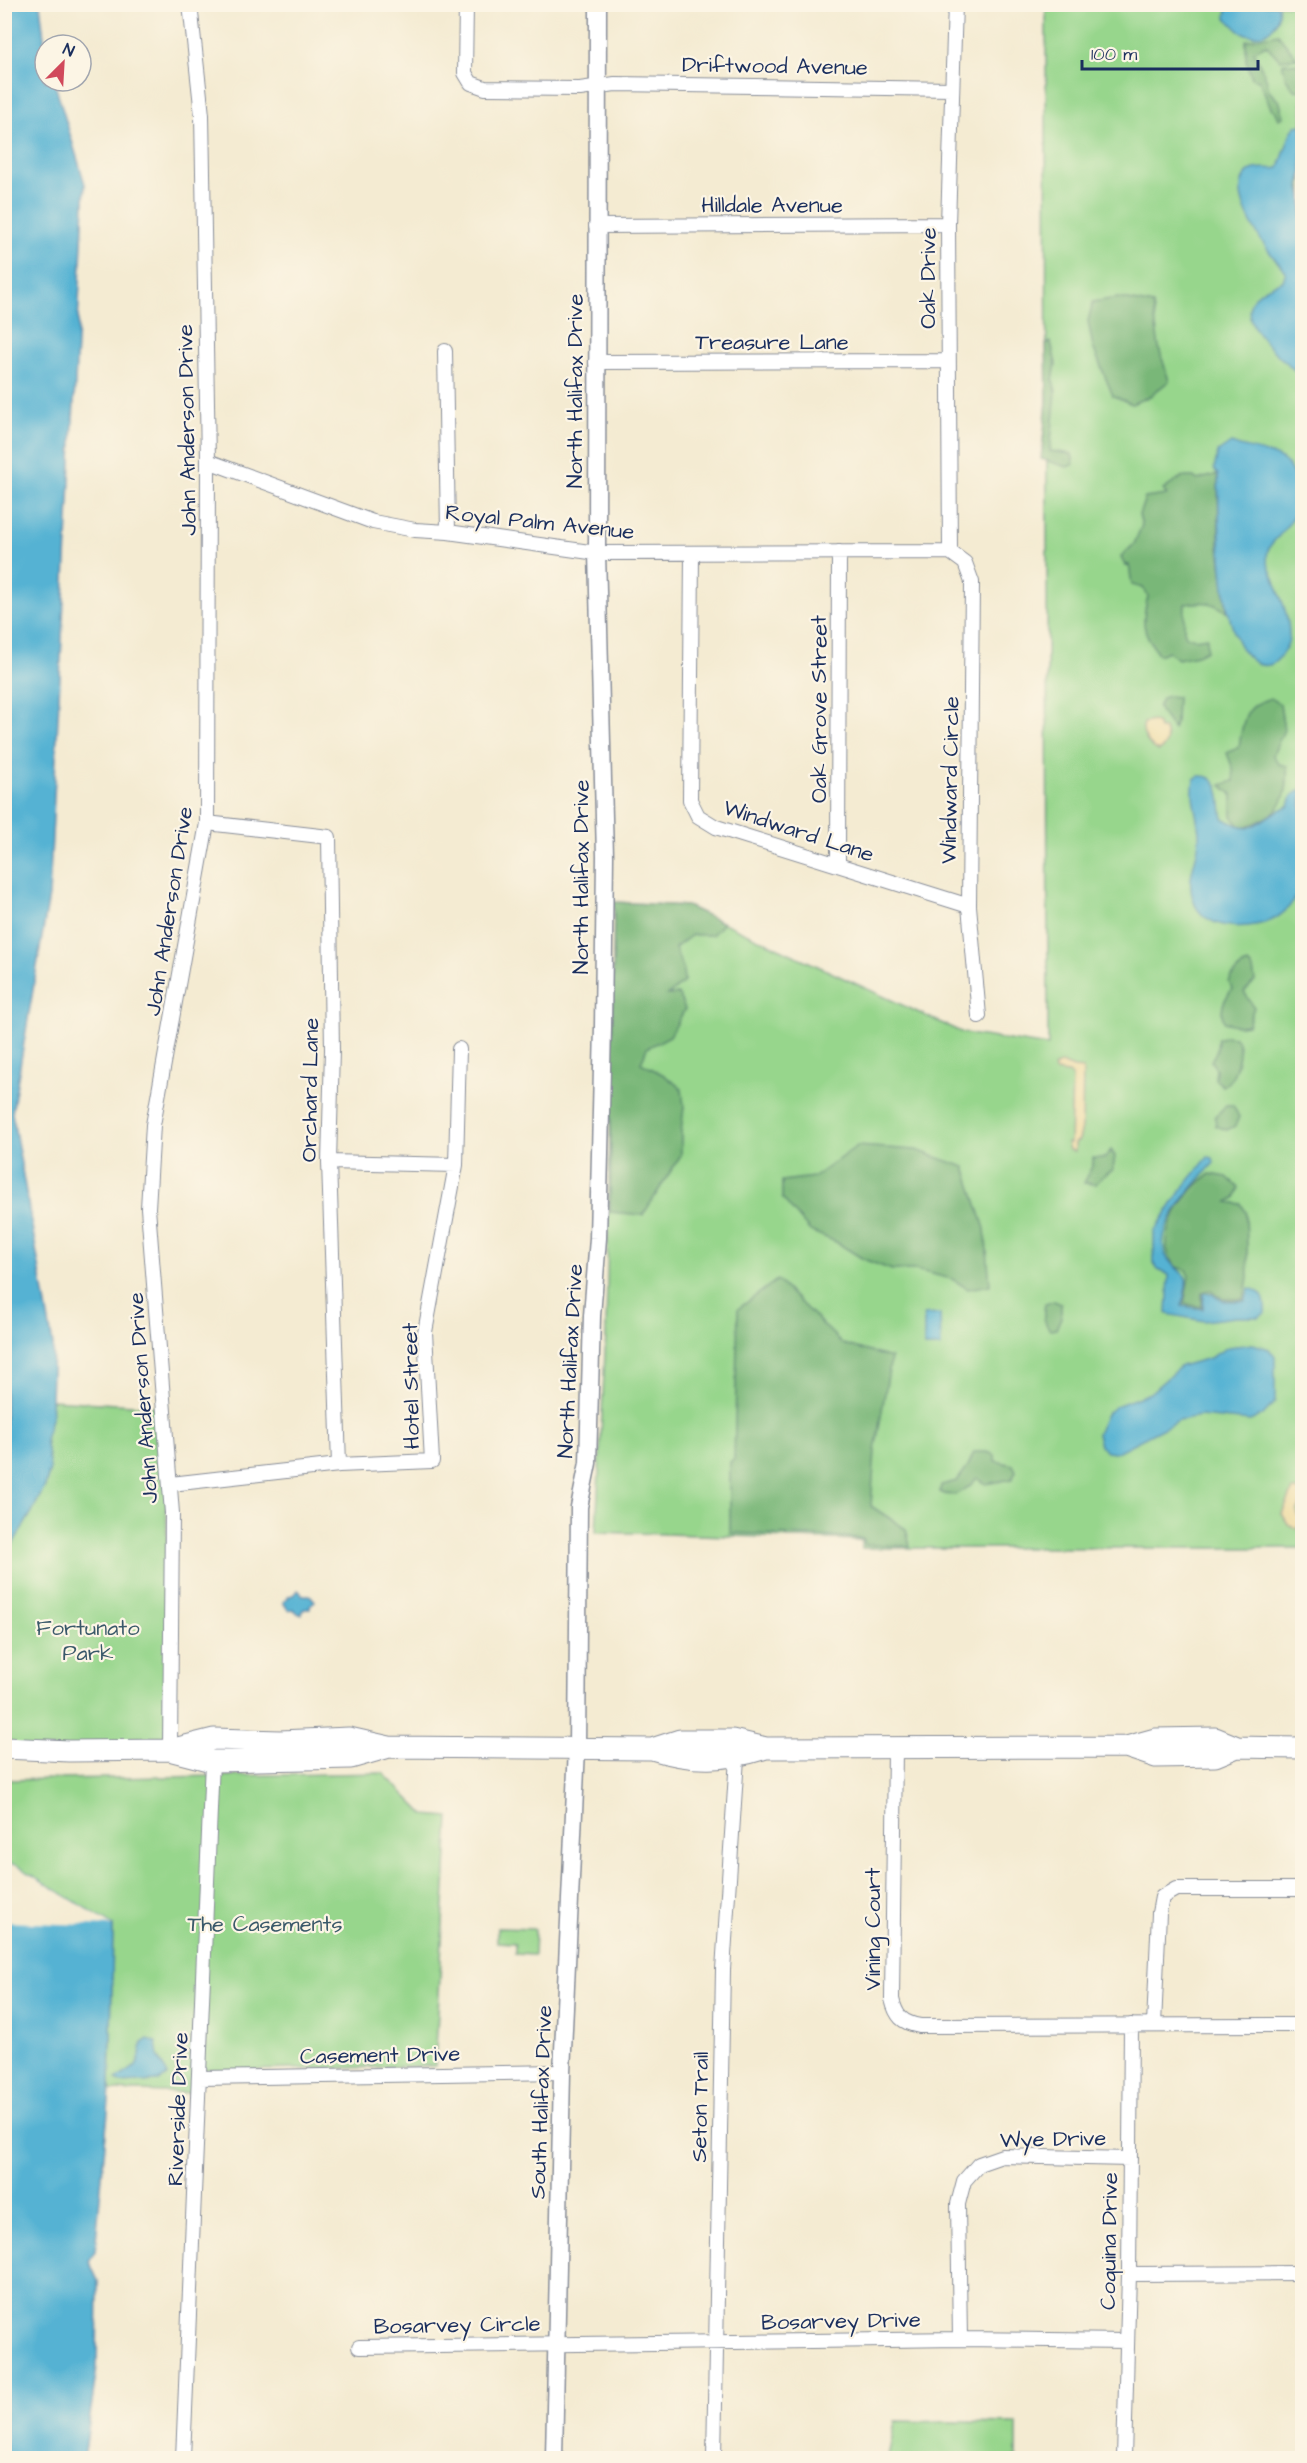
<svg xmlns="http://www.w3.org/2000/svg" width="1307" height="2463" viewBox="0 0 1307 2463" font-family="'Architects Daughter',sans-serif">
  <style>
    .green { fill: #97d68c; stroke: #598275; stroke-width: 1.5 }
    .forest { fill: #79b778; stroke: #4a736b; stroke-width: 1.5 }
    .sand { fill: #eeda9e; stroke: #84847e; stroke-width: 1.5 }
    .water { fill: #55b2d3; stroke: #387098; stroke-width: 1.5 }
    .pier { fill: #f4ebd2 }
    .lines { fill: none; stroke-linecap: round; stroke-linejoin: round }
    .minor-casing { stroke: #888d98; stroke-width: 16 }
    .tertiary-casing { stroke: #888d98; stroke-width: 19 }
    .primary-casing { stroke: #888d98; stroke-width: 23 }
    .minor { stroke: #fff; stroke-width: 14 }
    .tertiary { stroke: #fff; stroke-width: 16 }
    .primary { stroke: #fff; stroke-width: 21 }
    .labels { text-anchor: middle; stroke-width: 4.5; stroke-linejoin: round; paint-order: stroke }
    .street-label { font-size: 22px; fill: #1b2f5e; stroke: #fcf5e5 }
    .park-label { font-size: 22px; fill: #3a596a; stroke: #fcf5e5 }
  </style>
  <rect width="100%" height="100%" fill="#fcf5e5"/>
  <filter id="ink" filterUnits="userSpaceOnUse"><feTurbulence type="fractalNoise" baseFrequency=".0167" numOctaves="2"/><feDisplacementMap in="SourceGraphic" scale="12" xChannelSelector="R" yChannelSelector="G"/><feConvolveMatrix kernelMatrix="1 2 1 2 8 2 1 2 1" color-interpolation-filters="sRGB"/></filter>
  <filter id="wash" filterUnits="userSpaceOnUse"><feTurbulence type="fractalNoise" baseFrequency=".008" numOctaves="4" result="noise"/><feDisplacementMap in="SourceGraphic" scale="24" xChannelSelector="R" yChannelSelector="G"/><feGaussianBlur stdDeviation="1.35" result="paint"/><feColorMatrix in="noise" values="0 0 0 0 0 0 0 0 0 0 0 0 0 0 0 0 0 1.4 0 .05"/><feComposite in="paint" operator="in"/></filter>
  <g filter="url(#wash)">
    <rect width="100%" height="100%" fill="#f4ebd2"/>
    <!-- green -->
    <path class="green" d="M1046,5H1302V1548H862V1540L596,1532L606,1334L614,902L687,906L963,1033L1048,1046Z
      M51,1400L165,1407L170,1750L5,1749L4,1557L32,1512L45,1486L50,1469L45,1439L52,1415Z
      M383,1773L425,1815L449,1817L435,2066L196,2071L195,2093L110,2090L113,1926L17,1866L5,1863V1780Z
      M497,1928L535,1929L534,1955L515,1954V1943L497,1942Z
      M895,2421L1017,2423V2458H888Z"/>
    <!-- forest -->
    <path class="forest" d="M1278,34L1297,58L1280,60L1266,45L1254,51L1266,78L1269,91L1280,102L1283,117L1279,119L1276,112L1271,108L1259,80L1252,78L1246,60V40Z
      M1285,63L1298,64L1302,68V91L1294,90L1286,78L1282,64Z
      M1118,298L1153,305L1159,348L1169,381L1150,396L1132,404L1113,396L1093,347L1088,321L1093,302Z
      M1051,342L1056,364L1053,380L1056,392L1050,451L1072,454L1074,464L1067,467L1041,459L1047,401L1046,344Z
      M1218,474L1219,546L1227,612C1211,601 1204,601 1185,604L1184,630L1186,636L1195,639L1207,637V650L1197,655L1178,659L1168,651L1159,655C1142,632 1141,623 1148,596L1143,588L1132,585L1129,565L1126,566L1121,557L1134,544L1142,525L1139,515L1145,498L1167,495L1163,490L1182,477H1194L1197,480Z
      M1169,696L1177,697L1176,722L1173,729L1158,708L1162,698Z
      M1271,698L1280,704L1284,730L1273,755L1279,764L1287,766C1290,804 1277,817 1241,828L1232,816V794L1221,785L1234,781L1233,769L1227,753L1239,747C1243,721 1243,706 1271,698Z
      M614,902L687,906L723,923L712,935H692L675,948L683,969L684,982L668,995L678,994L685,1009L670,1036L647,1048L641,1063L664,1075L682,1089L684,1107L681,1132V1155L643,1215L610,1212Z
      M1248,964L1253,969L1255,981L1244,992L1254,1007L1248,1025L1239,1026L1224,1022C1219,1009 1224,1000 1232,989L1229,982C1234,973 1238,967 1248,964Z
      M1226,1036L1235,1037C1244,1048 1236,1080 1223,1086L1215,1079L1216,1069L1211,1061L1217,1050L1218,1039Z
      M1226,1105H1233L1239,1117L1235,1126L1227,1130L1216,1126L1215,1117Z
      M857,1146L916,1150L965,1167L985,1229L990,1285L968,1289L952,1279L915,1270H892L863,1259L836,1242L810,1231L782,1198V1181L814,1177Z
      M1111,1150L1115,1156L1113,1170L1102,1177L1096,1184L1084,1183L1093,1164V1158H1105Z
      M1210,1174L1227,1177L1239,1188L1235,1198L1228,1202L1241,1204L1246,1212L1248,1278L1244,1299H1223L1211,1290L1202,1292V1307L1184,1304L1189,1276L1186,1270L1176,1267C1173,1262 1168,1255 1167,1250C1164,1223 1188,1188 1210,1174Z
      M777,1280L843,1344L891,1358L875,1451L871,1506L906,1529L910,1546L865,1545L863,1538L730,1533V1462L734,1460L738,1309Z
      M1054,1301L1061,1304V1317L1056,1329L1050,1330C1043,1322 1043,1314 1045,1304Z
      M974,1452H987L995,1455V1461L1013,1465L1016,1471L1012,1479L986,1484L977,1478C968,1489 954,1500 940,1492L941,1485L957,1481L968,1466Z"/>
    <!-- sand -->
    <path class="sand" d="M1153,721L1158,724L1159,729H1164C1169,737 1167,746 1159,751C1148,746 1140,734 1144,723Z
      M1061,1063L1074,1068L1083,1069L1082,1128L1079,1140L1075,1143V1151L1069,1150L1067,1143H1070L1072,1077L1068,1073L1055,1071L1054,1067Z
      M1293,1490H1298C1305,1497 1301,1505 1297,1512L1301,1523L1296,1529L1288,1524L1282,1514Z"/>
    <!-- water -->
    <path class="water" d="M40,4L45,46V81H54L85,184L49,896L12,1113L53,1345L51,1400L52,1415L45,1439L50,1469L45,1486L32,1512L5,1557L4,5Z
      M1234,5H1278C1282,27 1262,43 1241,32C1236,29 1231,22 1226,18L1227,9Z
      M1302,125V174L1299,185L1302,196V260L1301,268L1302,277V377C1272,349 1211,305 1283,281L1286,271C1269,255 1219,188 1252,170C1259,166 1271,170 1279,168L1291,132L1296,126Z
      M1231,443C1245,449 1281,453 1288,465C1307,495 1300,513 1277,538C1271,544 1267,548 1267,557C1267,563 1271,572 1274,578C1280,596 1289,615 1289,635C1290,644 1284,652 1278,659C1273,665 1266,667 1258,664C1215,645 1220,514 1218,474L1214,469L1218,452Z
      M1199,776C1224,775 1219,802 1223,818C1259,839 1256,817 1289,806L1292,796L1299,791L1302,792L1301,887C1296,898 1290,909 1279,916C1256,931 1205,933 1194,902C1184,875 1200,859 1199,834C1198,815 1190,799 1194,779Z
      M1208,1157L1213,1158L1214,1163C1197,1181 1158,1223 1164,1250C1167,1264 1185,1273 1186,1278C1188,1285 1183,1298 1182,1306L1203,1309L1204,1293H1212L1223,1301H1245L1249,1288C1263,1291 1266,1300 1265,1313L1259,1317H1235L1204,1321L1167,1314L1169,1275L1158,1269L1154,1263V1232L1182,1189Z
      M940,1314L941,1347H924V1315Z
      M1253,1344L1269,1349L1275,1357V1402L1263,1415L1250,1421L1200,1416L1179,1420L1115,1453L1106,1452L1100,1445L1097,1434L1106,1414L1116,1406L1150,1393L1181,1366L1210,1358L1228,1347Z
      M298,1590L303,1595H310L315,1601L310,1605V1609H304L302,1614H299L293,1609L288,1610L283,1602L288,1598V1596L293,1595Z
      M4,1863L17,1866L113,1926L110,2090L95,2251L89,2261L98,2281L97,2367L84,2458H5Z
      M147,2040L156,2042L158,2056L168,2076L159,2081L121,2083L116,2079C137,2066 139,2068 142,2043Z"/>
    <!-- pier -->
    <path class="pier" d="M5,1863L17,1866L113,1926L5,1922Z"/>
  </g>
  <g filter="url(#ink)">
    <g class="lines">
      <!-- minor casing -->
      <g class="minor-casing">
        <path id="minor" d="M466,4L465,73L471,83L485,88L580,89L615,84L952,89
          M596,226L948,224
          M445,351L448,532
          M596,362L948,361
          M208,461L373,522L415,530L448,532L597,553L950,552
          M950,552L948,224L955,4
          M950,552L965,563L972,582L969,906L979,1016
          M692,553L690,800L698,816L716,827L969,906
          M207,823L329,837L332,1050L329,1162L339,1465
          M838,865L839,552
          M329,1162L456,1165
          M171,1484L339,1465L432,1461L425,1332L456,1165L459,1049
          M895,1748L892,1999C896,2016 902,2023 920,2026L1302,2025
          M170,1750L172,1513L148,1208L153,1125L207,823L208,461L202,115L190,4
          M1154,2025L1159,1913L1162,1897L1176,1889H1302
          M199,2078L562,2072
          M1129,2274L1302,2273
          M960,2339L958,2204L964,2181L979,2164L1002,2156L1130,2159
          M359,2347L960,2339L1127,2341
          M183,2458L212,1761
          M714,2458L723,1970L737,1758
          M1124,2458L1129,2274L1131,2025"/>
      </g>
      <!-- tertiary casing -->
      <g class="tertiary-casing">
        <path id="tertiary" d="M554,2458L562,2072L577,1748L579,1507L588,1463L592,1316L598,1238L603,1026L605,856L597,553L598,4"/>
      </g>
      <!-- primary casing -->
      <g class="primary-casing">
        <path id="primary" d="M1126,1747L1155,1739L1215,1738L1237,1747L1302,1748
          M4,1748L69,1751L170,1750L214,1739L280,1741L349,1738L389,1747L652,1749C693,1762 725,1761 766,1748
          M652,1749L680,1740H732L766,1748L1126,1747L1156,1757L1215,1756L1237,1747
          M173,1751L212,1761L351,1758L386,1748"/>
      </g>
      <!-- minor -->
      <use href="#minor" class="minor"/>
      <!-- tertiary -->
      <use href="#tertiary" class="tertiary"/>
      <!-- primary -->
      <use href="#primary" class="primary"/>
    </g>
  </g>
  <g class="labels">
    <!-- street labels -->
    <g class="street-label">
      <text transform="translate(775 65) rotate(1)" y="8">Driftwood Avenue</text>
      <text x="772" y="212">Hilldale Avenue</text>
      <text transform="translate(927 278) rotate(-90)" y="8">Oak Drive</text>
      <text x="772" y="349">Treasure Lane</text>
      <text transform="translate(574 391) rotate(-90)" y="8">North Halifax Drive</text>
      <text transform="translate(186 430) rotate(-91)" y="8">John Anderson Drive</text>
      <text transform="translate(540 521) rotate(6)" y="8">Royal Palm Avenue</text>
      <text transform="translate(818 709) rotate(-90)" y="8">Oak Grove Street</text>
      <text transform="translate(949 780) rotate(-89)" y="8">Windward Circle</text>
      <text transform="translate(799 830) rotate(18)" y="8">Windward Lane</text>
      <text transform="translate(580 877) rotate(-90)" y="8">North Halifax Drive</text>
      <text transform="translate(168 911) rotate(-81)" y="8">John Anderson Drive</text>
      <text transform="translate(309 1090) rotate(-89)" y="8">Orchard Lane</text>
      <text transform="translate(569 1361) rotate(-87)" y="8">North Halifax Drive</text>
      <text transform="translate(410 1386) rotate(-91)" y="8">Hotel Street</text>
      <text transform="translate(142 1398) rotate(-94)" y="8">John Anderson Drive</text>
      <text transform="translate(872 1929) rotate(-90)" y="8">Vining Court</text>
      <text transform="translate(380 2054) rotate(-1)" y="8">Casement Drive</text>
      <text transform="translate(540 2102) rotate(-88)" y="8">South Halifax Drive</text>
      <text transform="translate(699 2107) rotate(-89)" y="8">Seton Trail</text>
      <text transform="translate(177 2109) rotate(-88)" y="8">Riverside Drive</text>
      <text transform="translate(1053 2138) rotate(-1)" y="8">Wye Drive</text>
      <text transform="translate(1108 2241) rotate(-89)" y="8">Coquina Drive</text>
      <text transform="translate(841 2320) rotate(-1)" y="8">Bosarvey Drive</text>
      <text transform="translate(457 2324) rotate(-1)" y="8">Bosarvey Circle</text>
    </g>
    <!-- park labels -->
    <g class="park-label">
      <text x="88" y="1635">Fortunato<tspan x="88" dy="25">Park</tspan></text>
      <text x="265" y="1931">The Casements</text>
    </g>
  </g>
  <!-- margin -->
  <rect width="1307" height="2463" fill="none" stroke="#fcf5e5" stroke-width="24"/>
  <!-- north arrow -->
  <g transform="translate(63 63) rotate(24)"><circle r="28" fill="#fcf5e5" stroke="#a2a6af" stroke-width="1.5"/>
  <path d="M0-4.5L10 22L0 15L-10 22Z" fill="#d1495b"/>
  <text y="-9" font-size="16" font-weight="bold" text-anchor="middle" fill="#1b2f5e">N</text>
  </g>
  <!-- scale -->
  <path d="M1082 60v9h176v-9" fill="none" stroke="#1b2f5e" stroke-width="3"/>
  <text x="1091" y="60" font-size="18" fill="#1b2f5e" stroke="#fcf5e5" stroke-width="4.5" paint-order="stroke">100 m</text>
</svg>
